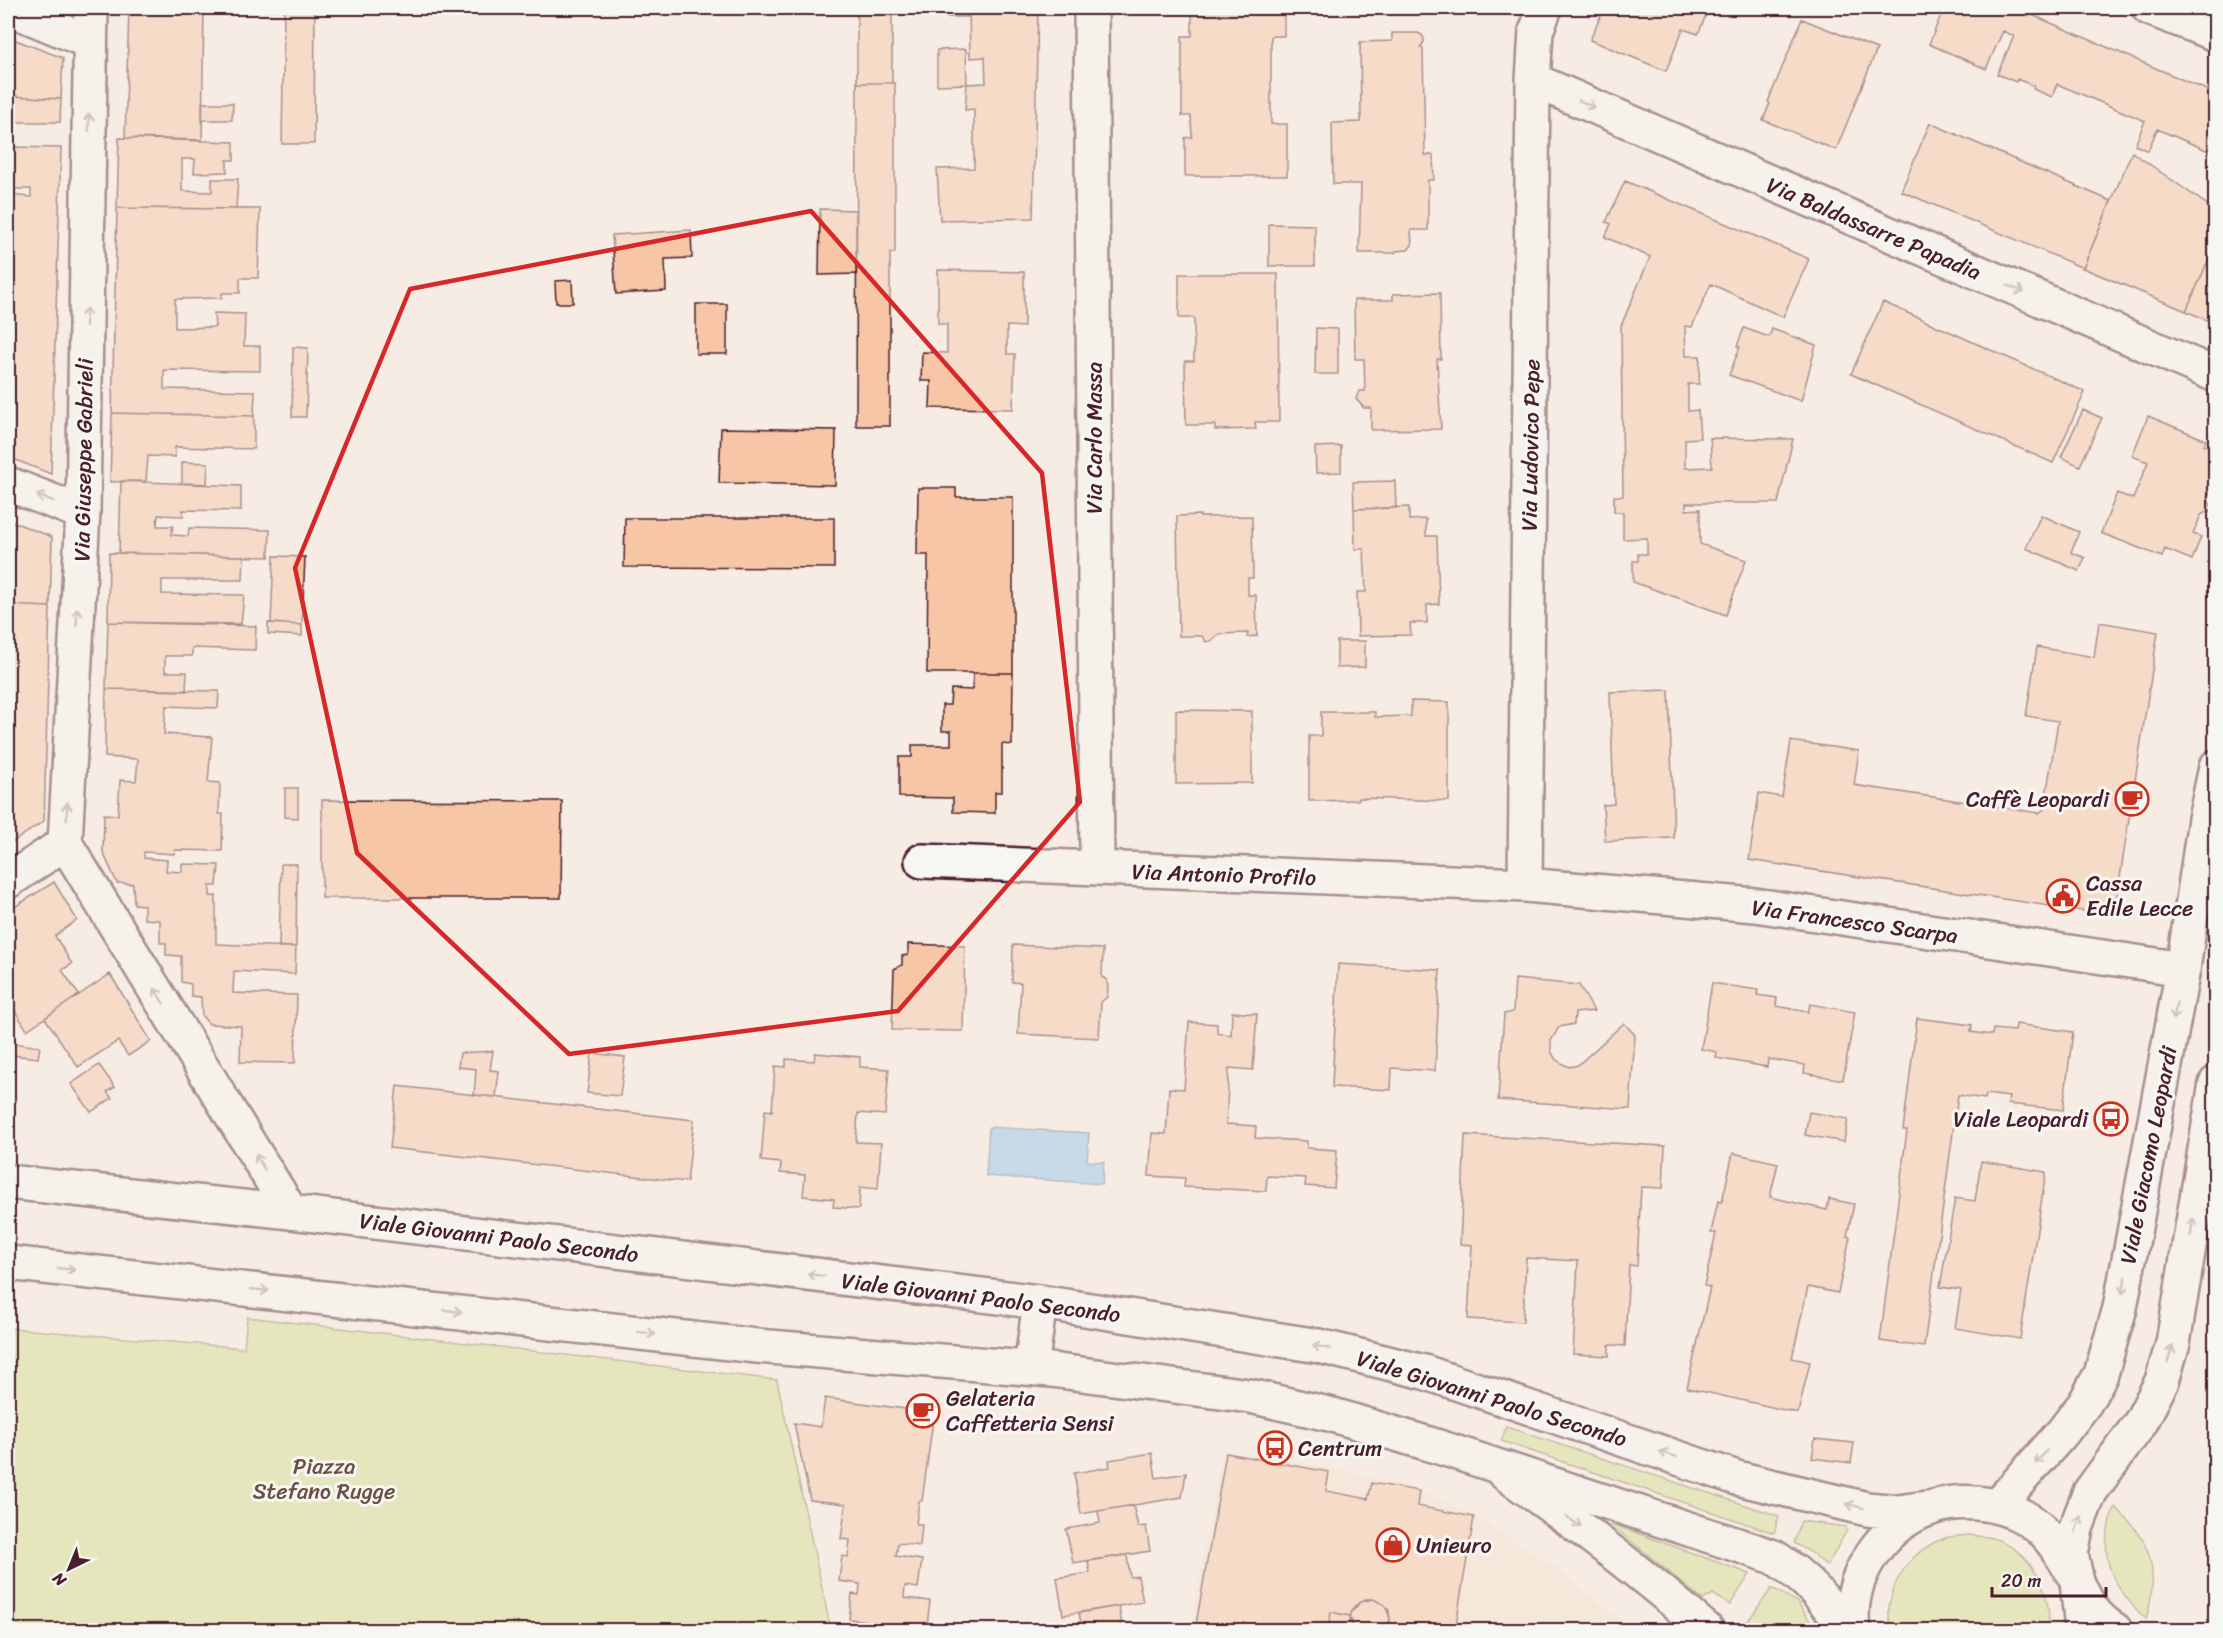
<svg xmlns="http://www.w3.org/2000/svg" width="2223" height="1638" viewBox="0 0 2223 1638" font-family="Sriracha,sans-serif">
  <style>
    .built { fill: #f6e1d1 }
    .green { fill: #d2de91; stroke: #8e7e5e; stroke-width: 1.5 }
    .water { fill: #90c3ed; stroke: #74819f; stroke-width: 1.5 }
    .building { fill: #f7c6a7; stroke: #4a1f2b; stroke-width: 1.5 }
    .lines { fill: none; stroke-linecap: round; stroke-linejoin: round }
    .minor-casing { stroke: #4a1f2b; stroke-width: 38 }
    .major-casing { stroke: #4a1f2b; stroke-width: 38 }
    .minor { stroke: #f6f6f2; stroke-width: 33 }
    .major { stroke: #f6f6f2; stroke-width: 33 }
    .oneway { stroke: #a99598 }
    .marked { fill: none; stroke: #d62828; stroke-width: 4.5; stroke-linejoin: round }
    .labels { text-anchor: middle; stroke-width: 6; stroke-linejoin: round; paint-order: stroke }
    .street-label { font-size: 22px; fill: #4a1f2b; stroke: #f6f6f2 }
    .poi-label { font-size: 22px; fill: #4a1f2b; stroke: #f6f6f2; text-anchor: start }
    .park-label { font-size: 22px; fill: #6c4f44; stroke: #f6f6f2 }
  </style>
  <rect width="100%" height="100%" fill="#f6ece3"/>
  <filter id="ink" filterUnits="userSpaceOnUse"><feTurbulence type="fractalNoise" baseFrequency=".0167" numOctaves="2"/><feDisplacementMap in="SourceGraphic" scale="12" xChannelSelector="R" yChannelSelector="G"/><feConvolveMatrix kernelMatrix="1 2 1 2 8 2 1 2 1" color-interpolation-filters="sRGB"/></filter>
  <g filter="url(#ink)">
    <!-- built -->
    <path class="built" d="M1222,1450L1333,1468L1421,1490L1475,1516L1558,1568L1634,1630H1190Z"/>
    <!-- green -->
    <path class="green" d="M247,1317L777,1380L831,1630H8V1328L244,1348Z
      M1506,1427L1779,1516L1774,1533L1501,1441Z
      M2115,1507C2152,1540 2160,1571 2146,1619C2111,1586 2095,1554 2115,1507Z
      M1801,1521L1846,1527L1847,1530L1827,1566L1812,1553L1794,1543Z
      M1609,1523L1750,1574L1730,1605L1713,1594L1703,1600Z
      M1968,1535C1976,1536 1985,1536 1992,1538C2023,1547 2044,1576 2048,1607C2050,1614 2048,1623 2047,1630H1891C1890,1623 1888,1615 1889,1607C1893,1576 1915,1548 1945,1538C1952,1536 1961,1536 1968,1535Z
      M1772,1588L1797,1602L1816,1630H1750L1745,1625Z"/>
    <!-- water -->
    <path class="water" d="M989,1127L1089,1133L1087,1161L1104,1162L1102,1184L986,1176Z"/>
    <!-- building -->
    <path class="building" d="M129,8H204L202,140L125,138Z
      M284,8H315L314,144H282Z
      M857,8H892V83H857Z
      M947,8H969V17H947Z
      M969,8H1038L1033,218L940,220L937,169L974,168V109L965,110L967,84L986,83L985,57L970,58Z
      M1192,8H1291L1284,9V36H1271V124H1287V176H1185V138L1192,137L1191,116H1182V36H1192Z
      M1604,8H1709L1698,34L1683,29L1666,71L1590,40Z
      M1944,8H2016L2216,94V154L2157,129L2148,151L2135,145L2145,121L2057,84L2052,97L2033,89L2034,86L2017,79L2016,82L1997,74L2014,36L2003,31L1986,69L1929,44Z
      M1802,19L1877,49L1836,150L1763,120L1770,103L1768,102Z
      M1392,33H1418L1422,35L1424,39V42L1420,48H1423L1425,155H1433L1434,180H1428V230H1411L1412,245L1408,250L1396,251L1395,253H1359L1361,184H1333L1332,123L1361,122L1360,42L1392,41Z
      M8,37L63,58L61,99L12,96L13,115L8,113Z
      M966,49L967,84L937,85V50Z
      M857,83H895V253H890V426H856Z
      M12,96L61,99L60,122H13Z
      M202,103H233L232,120H202Z
      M1930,123L2111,201L2083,268L1901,191Z
      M119,138L234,142V160H227V172L194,173L195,159H182V191L212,192V179H238L236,209L117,208Z
      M8,147L61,148L51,474L8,457V195L31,197V189H8Z
      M2132,152L2216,211V243L2186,311L2083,268Z
      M1625,181L1809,259L1783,317L1711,284L1692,327L1685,326L1686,356H1700L1699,384H1688V411L1698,410L1700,438L1685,439V468L1712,467L1710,438L1793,439L1778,503H1686V510L1700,509V544L1746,560L1726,615L1633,582V561H1638V554H1647V538L1623,539V512H1614V496H1623L1621,326L1650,257L1605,237L1611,224L1606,222Z
      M117,208L260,209L258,278H240V293H222V298L175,299V328L215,327L214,313L245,314L244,346H260V371L164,370V389L255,391L254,416L112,413Z
      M820,209L856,210V274L819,275Z
      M1269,224L1315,225V266H1269Z
      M691,230L692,258L665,259L666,291L616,294L612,235Z
      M2215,245H2216V324L2186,311Z
      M938,270L1024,272V327L1007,326V354H1015L1013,409L930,408L931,381H921L922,352L947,353V324H938Z
      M1179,274H1278L1279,422H1255L1256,429L1215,430V425H1186L1185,361H1194V318H1179Z
      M572,280L573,303H556L555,281Z
      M1440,293L1441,359H1437L1441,429L1371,430V408H1364L1356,399L1359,391H1365L1364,359H1355L1354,300H1393V294Z
      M1883,302L2085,392L2053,463L1851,374Z
      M696,304H727V354H696Z
      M1316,328L1338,329V374H1315Z
      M1744,328L1769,337L1772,329L1816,345L1801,401L1729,375L1740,347L1737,346Z
      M293,347L308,348L306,417H292Z
      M2083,410L2102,418L2080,466L2061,457Z
      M112,413L254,416V449L175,447V457L148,456L146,481L110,482Z
      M2148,416L2206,440L2204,445L2216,449V479L2207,498L2213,509L2201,515L2193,534L2201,537L2192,560L2165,549L2162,557L2101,533L2117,493L2133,499L2148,462L2132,456Z
      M721,428L836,430L835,485L719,483Z
      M1341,446V472L1316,473L1315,447Z
      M182,462L208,463L207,484L182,483Z
      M121,481L241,486V511L183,510V516L158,515L157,526H173L171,535L188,536L189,528L270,530L269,557L119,553Z
      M1395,481L1396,508L1354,509L1353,482Z
      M918,488H956V497H1013V673H927L928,555H917Z
      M1409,507V520L1426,519V536H1437L1439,604L1427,605V623H1410L1411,635L1358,636L1357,592H1366L1364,549H1355L1354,509Z
      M1200,515V517L1252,516L1253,578H1248V595H1256L1257,636L1247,637L1248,633L1219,634L1213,640L1206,642L1202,636H1179L1177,516Z
      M2041,515L2079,532L2071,552L2085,558L2079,571L2026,548Z
      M625,518H834V568L624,567Z
      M8,520L52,537L50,607L8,605Z
      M109,553L244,556L243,580H162V594L244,595L241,624L108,622Z
      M274,556L305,557L302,625L271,623Z
      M8,605L50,607L44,821L8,845Z
      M108,622L256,626L255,650L192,648V656H165V672H187L186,691L106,689Z
      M2099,622L2158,632L2114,916L1749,860L1759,793L1782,797L1791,741L1859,751L1854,785L2039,813L2044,809L2058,721L2026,716L2037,647L2094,657Z
      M268,623L302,625V636L268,634Z
      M1337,641H1365V667L1337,668Z
      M973,673H1013L1012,745L1002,744V792H995V813L953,812V798L899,797V757H912V745H951V731H942V705H950L951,689L972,690Z
      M106,689L219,691L218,708L166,706L164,734L212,737L208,782L220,783L219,814H223L222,851L175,850L174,854L144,852V858L167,860L166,871L182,872V864L219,865L217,886H210V896H216V944L296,947L295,974L234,971L233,993L297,995L295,1063L240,1062L241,1026L209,1024L202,1016L201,997L191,996V984L181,982V956L166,955V943H160V920L144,919V905L134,904L133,884L117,883L103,852L104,814L118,815L120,780L136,781L138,759L105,757Z
      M1669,690L1674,838L1605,841L1603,805L1614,804L1610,692Z
      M1411,701L1449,702V801L1359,798V800L1309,801V736H1321V712H1375V717L1411,716Z
      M1176,710L1252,711V783L1176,784Z
      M285,788H298V818L285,817Z
      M322,800L562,801L561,898H322Z
      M281,864H297L296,947H279Z
      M54,882L77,920L55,936L72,964L62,970L79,995L27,1030L8,1000V911Z
      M908,944L965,946L963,1031L892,1030L894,969L902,965V956L908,955Z
      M1013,945L1103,949L1102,977L1107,980L1108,990L1107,997L1101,1002L1099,1038L1018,1034L1021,983L1012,982Z
      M1338,964L1440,970L1435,1071L1392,1068L1391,1090L1332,1087Z
      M110,974L151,1041L128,1056L118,1041L78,1067L45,1018Z
      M1515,979L1579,985L1594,1011L1575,1013L1574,1024L1559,1027L1551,1041V1051L1556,1060L1569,1067L1578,1065L1624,1023L1635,1035L1630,1109L1498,1100L1504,1014L1513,1012Z
      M1712,983L1758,990L1757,995L1777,998L1776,1006L1808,1012L1810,1004L1855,1012L1843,1080L1804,1073L1805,1065L1768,1059L1767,1067L1716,1058L1717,1052L1701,1049Z
      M1232,1012L1257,1014L1253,1070L1229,1068L1226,1124L1256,1126L1255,1138L1307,1141V1148L1337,1150L1334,1188L1305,1186L1306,1178L1267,1176L1266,1191L1184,1187L1185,1178L1149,1176L1152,1133L1166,1134L1169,1088L1184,1089L1189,1022L1217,1024V1033L1231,1035Z
      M1917,1018L1972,1025L1971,1032L1992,1035L1993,1029L2015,1031L2016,1024L2073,1032L2063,1110L2008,1104L2009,1097L1986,1094L1985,1099L1958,1095L1924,1347L1880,1341L1907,1130H1903Z
      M14,1043L40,1047L38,1058L12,1055Z
      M493,1051L490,1070L499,1071L496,1097L474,1095L476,1069L458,1067L460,1053Z
      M592,1053L625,1057L620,1096L587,1093Z
      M815,1053L860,1057V1067L889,1069L885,1115L858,1113L856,1142L881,1143L878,1189L860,1187L859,1209L833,1207L834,1199L803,1196L805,1175L780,1173L781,1163L761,1161L765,1110L772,1111L775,1066L786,1067V1059L814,1061Z
      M99,1065L115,1087L107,1092L112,1098L91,1112L71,1084Z
      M397,1086L694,1120L687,1182L390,1148Z
      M1809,1112L1848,1119L1844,1142L1805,1135Z
      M1465,1135L1665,1146L1663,1188L1641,1187L1637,1266L1629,1265L1625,1346L1609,1345V1356L1573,1354L1578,1261L1526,1258L1523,1322L1468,1319L1472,1245L1460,1244Z
      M1733,1153L1778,1163L1770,1197L1827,1210L1829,1199L1854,1204L1847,1236L1850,1237L1838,1293L1808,1287L1792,1358L1810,1362L1798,1413L1687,1388L1710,1287L1704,1286L1716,1233H1711L1718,1201L1722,1202Z
      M1981,1161L2046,1172L2020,1339L1955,1328L1961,1290L1940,1287L1955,1198L1975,1201Z
      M825,1398L934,1413L922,1501H919L916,1524H922L920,1546L898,1543L896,1556L922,1560L918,1588L905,1586L904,1598L930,1601L927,1625L913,1623L912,1630H867L868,1621L849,1619L852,1594L859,1595L860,1584L839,1581L842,1556L848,1557L850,1540L841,1539L846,1504L810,1500L794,1423L821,1427Z
      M1815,1439L1854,1443L1851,1463L1812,1458Z
      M1152,1453L1156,1478L1186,1473L1182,1497L1081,1514L1074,1473L1110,1467L1109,1460Z
      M1226,1453L1329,1472L1326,1491L1368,1499L1372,1483L1419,1491L1417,1506L1474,1517L1455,1630H1432L1390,1623L1389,1611L1385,1605L1373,1599L1360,1602L1354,1607L1350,1616L1331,1612L1328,1630H1195Z
      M1133,1505L1138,1527L1146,1526L1150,1551L1073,1563L1066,1529L1100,1523L1098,1511Z
      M1127,1555L1130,1577L1138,1576L1143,1602L1063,1615L1057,1578L1090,1573L1088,1561Z
      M1366,1599H1373L1385,1605L1390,1618L1387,1630H1354L1350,1620L1351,1613L1360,1602Z
      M1119,1606L1122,1628L1129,1627V1630H1048L1081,1623L1079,1613Z
      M1331,1612L1350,1616L1354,1630H1328Z
      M1390,1623L1432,1630H1387Z"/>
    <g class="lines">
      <!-- minor casing -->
      <g class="minor-casing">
        <path id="minor" d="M8,8L90,42
          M1091,8L1097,868
          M1533,80L2216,375
          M8,484L83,513
          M65,843L291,1212
          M922,861L1525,885L1755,905L2183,969
          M8,881L65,843L83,513L91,8
          M1525,885L1533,80L1536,31L1545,8
          M1503,1472C1574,1522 1642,1573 1707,1630
          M2077,1581C2087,1604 2094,1617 2115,1630"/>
      </g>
      <!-- major casing -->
      <g class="major-casing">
        <path id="major" d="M2149,8L2216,34
          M8,1182L291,1212L1040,1302L1319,1346L1424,1372L1737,1478L1867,1509L1898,1512L1934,1507
          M8,1263L757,1346L1051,1370L1250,1396L1333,1415L1439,1447L1774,1557C1804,1576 1827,1600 1845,1630
          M1031,1368L1040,1302
          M1997,1506L2062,1433L2085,1403L2101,1374L2120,1308L2183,969L2205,819L2216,767
          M1853,1630C1846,1576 1883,1523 1934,1507C1962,1498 1999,1503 2024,1517C2048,1530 2060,1553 2074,1575
          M2082,1630L2077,1581L2071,1554L2076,1528L2090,1492L2141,1422L2162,1381L2173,1343L2216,1083"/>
      </g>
      <!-- minor -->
      <use href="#minor" class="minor"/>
      <!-- major -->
      <use href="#major" class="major"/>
    </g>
    <!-- one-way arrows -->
    <defs><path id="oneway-shaft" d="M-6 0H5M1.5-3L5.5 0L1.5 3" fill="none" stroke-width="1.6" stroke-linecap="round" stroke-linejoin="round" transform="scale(1.5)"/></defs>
    <g class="oneway">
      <use href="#oneway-shaft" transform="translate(1587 104) rotate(23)"/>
      <use href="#oneway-shaft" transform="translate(89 122) rotate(-89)"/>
      <use href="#oneway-shaft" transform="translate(2016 289) rotate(23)"/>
      <use href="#oneway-shaft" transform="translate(86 317) rotate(-89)"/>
      <use href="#oneway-shaft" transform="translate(45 498) rotate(-159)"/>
      <use href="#oneway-shaft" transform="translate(77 617) rotate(-87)"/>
      <use href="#oneway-shaft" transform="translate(67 811) rotate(-87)"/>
      <use href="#oneway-shaft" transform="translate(159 996) rotate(-121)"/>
      <use href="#oneway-shaft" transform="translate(2175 1011) rotate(101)"/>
      <use href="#oneway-shaft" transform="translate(260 1162) rotate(-121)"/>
      <use href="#oneway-shaft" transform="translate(2192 1227) rotate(-81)"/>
      <use href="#oneway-shaft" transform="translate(66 1269) rotate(6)"/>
      <use href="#oneway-shaft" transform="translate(816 1275) rotate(-173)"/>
      <use href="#oneway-shaft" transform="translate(2124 1285) rotate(100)"/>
      <use href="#oneway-shaft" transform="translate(260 1290) rotate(6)"/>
      <use href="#oneway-shaft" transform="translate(453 1311) rotate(6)"/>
      <use href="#oneway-shaft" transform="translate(647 1333) rotate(7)"/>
      <use href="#oneway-shaft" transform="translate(1321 1347) rotate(-168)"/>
      <use href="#oneway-shaft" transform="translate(2170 1354) rotate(-73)"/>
      <use href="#oneway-shaft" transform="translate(1668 1454) rotate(-161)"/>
      <use href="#oneway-shaft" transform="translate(2041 1457) rotate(132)"/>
      <use href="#oneway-shaft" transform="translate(1855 1506) rotate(-166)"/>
      <use href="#oneway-shaft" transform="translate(1574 1522) rotate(35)"/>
      <use href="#oneway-shaft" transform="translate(2078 1524) rotate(-72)"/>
    </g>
  </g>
  <!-- marked area -->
  <path d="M0 0H2223V1638H0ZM811,211L1042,473L1080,802L898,1011L569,1054L357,853L295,568L410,289Z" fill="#f6ece3" fill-opacity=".55" fill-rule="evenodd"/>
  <path class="marked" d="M811,211L1042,473L1080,802L898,1011L569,1054L357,853L295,568L410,289Z"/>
  <!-- icons -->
  <defs>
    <g id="cafe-ring" transform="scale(1.725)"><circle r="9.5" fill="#f6f6f2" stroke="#c8321e" stroke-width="1.5"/><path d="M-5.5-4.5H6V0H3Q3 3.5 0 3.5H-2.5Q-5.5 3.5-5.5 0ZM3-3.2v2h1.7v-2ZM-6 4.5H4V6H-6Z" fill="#c8321e"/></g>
    <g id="civic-ring" transform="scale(1.725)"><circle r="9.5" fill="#f6f6f2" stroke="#c8321e" stroke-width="1.5"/><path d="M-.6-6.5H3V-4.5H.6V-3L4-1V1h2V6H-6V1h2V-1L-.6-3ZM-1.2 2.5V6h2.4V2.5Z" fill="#c8321e"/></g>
    <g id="bus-ring" transform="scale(1.725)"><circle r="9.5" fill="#f6f6f2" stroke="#c8321e" stroke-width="1.5"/><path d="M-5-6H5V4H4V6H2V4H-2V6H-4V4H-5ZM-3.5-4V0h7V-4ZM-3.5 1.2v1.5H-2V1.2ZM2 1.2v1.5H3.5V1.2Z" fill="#c8321e"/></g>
    <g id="shop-ring" transform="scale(1.725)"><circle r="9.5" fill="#f6f6f2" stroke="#c8321e" stroke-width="1.5"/><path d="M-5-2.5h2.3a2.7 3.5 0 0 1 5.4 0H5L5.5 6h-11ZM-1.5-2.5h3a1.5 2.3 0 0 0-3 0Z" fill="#c8321e"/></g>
  </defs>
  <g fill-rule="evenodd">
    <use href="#cafe-ring" x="2132" y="799"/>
    <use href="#civic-ring" x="2063" y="896"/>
    <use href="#bus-ring" x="2111" y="1119"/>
    <use href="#cafe-ring" x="923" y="1411"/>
    <use href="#bus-ring" x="1275" y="1448"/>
    <use href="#shop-ring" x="1393" y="1545"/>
  </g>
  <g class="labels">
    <!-- street labels -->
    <g class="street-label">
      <text transform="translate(1874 228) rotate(23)" y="8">Via Baldassarre Papadia</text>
      <text transform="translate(1094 438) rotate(-90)" y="8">Via Carlo Massa</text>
      <text transform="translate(1530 445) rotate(-89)" y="8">Via Ludovico Pepe</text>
      <text transform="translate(83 460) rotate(-89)" y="8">Via Giuseppe Gabrieli</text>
      <text transform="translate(1224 874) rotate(2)" y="8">Via Antonio Profilo</text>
      <text transform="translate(1855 921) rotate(8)" y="8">Via Francesco Scarpa</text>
      <text transform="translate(2148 1155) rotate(-79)" y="8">Viale Giacomo Leopardi</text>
      <text transform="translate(499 1237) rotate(7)" y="8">Viale Giovanni Paolo Secondo</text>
      <text transform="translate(981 1297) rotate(7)" y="8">Viale Giovanni Paolo Secondo</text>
      <text transform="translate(1492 1398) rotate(17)" y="8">Viale Giovanni Paolo Secondo</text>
    </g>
    <!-- poi labels -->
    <g class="poi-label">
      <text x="2109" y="807" text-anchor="end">Caffè Leopardi</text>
      <text x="2086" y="891">Cassa<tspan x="2086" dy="25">Edile Lecce</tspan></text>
      <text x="2088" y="1127" text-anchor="end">Viale Leopardi</text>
      <text x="946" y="1406">Gelateria<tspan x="946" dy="25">Caffetteria Sensi</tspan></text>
      <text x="1298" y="1456">Centrum</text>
      <text x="1416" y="1553">Unieuro</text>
    </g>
    <!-- park labels -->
    <g class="park-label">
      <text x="324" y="1474">Piazza<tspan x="324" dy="25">Stefano Rugge</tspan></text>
    </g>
  </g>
  <!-- margin -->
  <rect width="2223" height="1638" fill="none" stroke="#f6f6f2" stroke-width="30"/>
  <rect x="15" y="15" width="2193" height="1608" fill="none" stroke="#4a1f2b" stroke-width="2" filter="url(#ink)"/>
  <!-- north arrow -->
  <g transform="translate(69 1569) rotate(223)" stroke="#f6f6f2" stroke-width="4.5" paint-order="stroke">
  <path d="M0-4.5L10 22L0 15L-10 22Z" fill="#4a1f2b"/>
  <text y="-9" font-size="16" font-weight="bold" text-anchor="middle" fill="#4a1f2b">N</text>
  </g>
  <!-- scale -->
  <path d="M1992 1587v9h114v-9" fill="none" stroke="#4a1f2b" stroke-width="3"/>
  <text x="2001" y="1587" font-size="18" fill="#4a1f2b" stroke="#f6f6f2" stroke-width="4.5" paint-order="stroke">20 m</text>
</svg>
